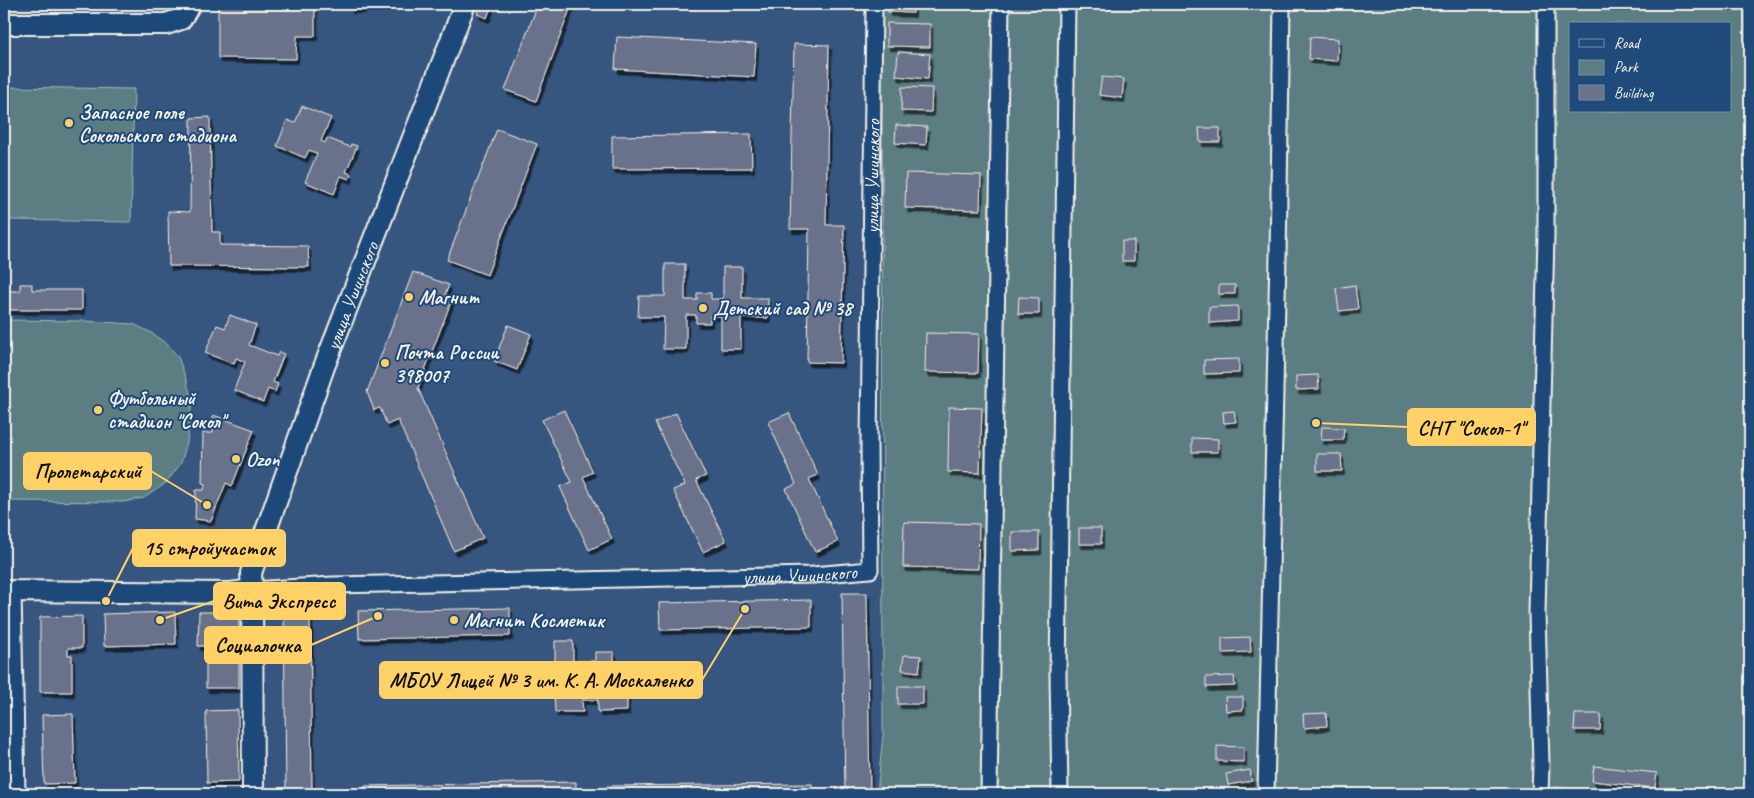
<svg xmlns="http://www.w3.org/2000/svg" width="1754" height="798" viewBox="0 0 1754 798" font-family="Caveat,sans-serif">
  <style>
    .green { fill: #5c7e83; stroke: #a8b8b6; fill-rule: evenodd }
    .building { fill: #6a728b; stroke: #f4f1e8; filter: url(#shadow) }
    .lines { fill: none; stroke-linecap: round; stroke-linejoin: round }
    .street-casing { stroke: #f4f1e8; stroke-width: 19 }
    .secondary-casing { stroke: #f4f1e8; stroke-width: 24 }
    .street { stroke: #1f4a7a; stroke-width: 15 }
    .secondary { stroke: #1f4a7a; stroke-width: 20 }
    .poi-dot { fill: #ffd166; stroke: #1f4a7a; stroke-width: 2 }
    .labels { text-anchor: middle; stroke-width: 4; stroke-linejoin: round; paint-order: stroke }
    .poi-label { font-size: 20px; font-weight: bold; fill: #f4f1e8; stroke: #1f4a7a; text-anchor: start }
    .street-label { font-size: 20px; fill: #f4f1e8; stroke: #1f4a7a }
    .leader { fill: none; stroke: #ffd166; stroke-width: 2 }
    .callout-dot { fill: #ffd166; stroke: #1f4a7a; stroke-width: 2 }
    .callout { fill: #ffd166; stroke: #ffd166; stroke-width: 2 }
    .callout-label { font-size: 21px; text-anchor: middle; font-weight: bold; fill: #111 }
  </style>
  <defs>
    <filter id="shadow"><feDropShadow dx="2.5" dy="4.5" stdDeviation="0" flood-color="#0009"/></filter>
  </defs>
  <rect width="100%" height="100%" fill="#36567f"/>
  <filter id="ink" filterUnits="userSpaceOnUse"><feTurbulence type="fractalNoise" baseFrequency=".02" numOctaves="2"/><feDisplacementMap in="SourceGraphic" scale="10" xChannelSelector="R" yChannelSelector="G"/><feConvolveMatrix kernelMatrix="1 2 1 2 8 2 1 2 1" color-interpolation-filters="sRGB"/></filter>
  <g filter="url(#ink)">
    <!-- green -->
    <path class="green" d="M882,4H1750V794H877L883,735ZM1570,24H1730V111H1570Z
      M4,87L134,89L131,222L4,220Z
      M4,320L86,321L133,324L150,332L168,345L178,357L185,376L192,400L187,443L181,463L166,483L144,498L123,502L4,501Z"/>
    <!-- building -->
    <path class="building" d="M218,4H315V36H297L296,59L218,58Z
      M350,4H363V9H350Z
      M481,4H492L487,18L477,14Z
      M538,4H572L536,101L505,90Z
      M888,4H913V13L888,12Z
      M887,23L930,24V47L887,46Z
      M617,37L756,44L754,77L615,69Z
      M1310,37L1338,39L1337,61L1309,59Z
      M794,44L829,45L826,225H844L841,363L807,362L809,229H790Z
      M898,52L930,54L928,79L896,76Z
      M1102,77L1124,79L1122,98L1099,95Z
      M902,87L932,88L931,112L901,111Z
      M302,106L331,118L321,141L325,143L327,138L350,147L351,144L357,146L346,172L351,174L349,179L341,176L334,194L305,182L317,154L309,150L305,158L277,146L287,120L295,123Z
      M210,117L212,232H220V245L308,246L309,267L169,266L168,211L190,212L191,118Z
      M896,125L927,127L926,145L895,143Z
      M1199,128H1220V142H1200Z
      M497,129L537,144L487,275L447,260Z
      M751,134L752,168L612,169V136Z
      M906,173L981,175L980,210L905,208Z
      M1122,241H1134V261H1122Z
      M665,264H685V300H697V293H711V299H723V267H742V298H768V318H741V349H721V316H710V323H696V315H686V349H663L664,317H638L639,296H665Z
      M413,272L449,285L445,295L453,297L418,388L483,538L454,551L398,420L387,425L380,408L374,410L367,392Z
      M20,284H32V290H82V310H4V291H20Z
      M1219,285H1235V294H1219Z
      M1355,285L1358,309L1339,311L1336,288Z
      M1019,297L1039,298V314H1018Z
      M1238,306V321L1209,323V307Z
      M230,315L256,325L249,345L277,356L279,352L284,354L273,382L278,384L275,392L268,389L263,402L234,390L245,362L236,358L234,364L205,353L217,325L225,328Z
      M508,325L531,334L517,370L494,361Z
      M926,333L979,334L978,373L925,372Z
      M1239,359V373L1204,374V360Z
      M1318,375L1319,389L1296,390V376Z
      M949,407L982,408L980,473L948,472Z
      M564,410L593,472L583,477L612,539L589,550L560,487L572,482L542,420Z
      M1234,411L1236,422L1224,423L1223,412Z
      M676,413L706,476L696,480L726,541L703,552L673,490L685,485L655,423Z
      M789,413L818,475L809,479L838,542L815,552L786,489L796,484L768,422Z
      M213,415L254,430L232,486L226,483L211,521L195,519L196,490H204L205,484L202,483L203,433H213Z
      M1322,427L1344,428L1343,440H1321Z
      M1192,438L1218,439V452H1192Z
      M1317,454H1341L1342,471H1317Z
      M904,522L979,524L978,569L903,567Z
      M1079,528H1101V544H1079Z
      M1012,532H1039V550L1012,551Z
      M842,593H867L870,794H845Z
      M811,600V627L660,630L659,603Z
      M510,608V636L359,639L358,611Z
      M284,609H310L312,794H286Z
      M175,612L176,644L104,646L103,614Z
      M199,612H239V688H206V646H198Z
      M82,616V648H68V655H72V692H40V617Z
      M1250,637L1251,652L1222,653V638Z
      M555,641H573V661H595V652H614V671H606V693L627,692V711L598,712V700H582L583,712H555L554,686H570V667L555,668Z
      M904,655L921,656L919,672L902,670Z
      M1234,676L1235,686L1206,687V677Z
      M898,686H923V704H898Z
      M1225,697H1243V710L1226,711Z
      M238,710L239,782L207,783L206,711Z
      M1326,713L1327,726L1304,728L1303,714Z
      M73,714L75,783L44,784L42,715Z
      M1575,714H1601L1600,730H1574Z
      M1217,746L1244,747V762L1217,761Z
      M1594,766L1657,773L1655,788L1592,781Z
      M1250,770L1252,781L1228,785L1226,774Z
      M576,782V794H365V786Z
      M812,784V794H607V786Z
      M1554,787L1585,791L1584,794H1553Z
      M1288,789H1314V794H1288Z"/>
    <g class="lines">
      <!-- street casing -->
      <g class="street-casing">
        <g id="street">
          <path id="s1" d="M252,590L333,585L813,575L870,570L869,443L874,4"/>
          <path d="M13,591L17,794"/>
          <path d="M989,794L1001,4"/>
          <path d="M1060,794L1058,674L1067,4"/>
          <path d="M1266,794L1278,255L1282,4"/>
          <path d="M1540,794L1541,765L1537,612L1546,234V4"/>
        </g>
      </g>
      <!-- secondary casing -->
      <g class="secondary-casing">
        <g id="secondary">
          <path d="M4,24H166L181,19L190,4"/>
          <path d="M4,591L231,593L252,590"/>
          <path id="s2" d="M253,794L252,590L251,573L324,367L465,4"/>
        </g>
      </g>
      <!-- street -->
      <use href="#street" class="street"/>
      <!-- secondary -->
      <use href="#secondary" class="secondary"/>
    </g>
  </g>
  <!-- markers -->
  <g class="poi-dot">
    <circle cx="69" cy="123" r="5"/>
    <circle cx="409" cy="297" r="5"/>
    <circle cx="703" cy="308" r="5"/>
    <circle cx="385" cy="363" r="5"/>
    <circle cx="98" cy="410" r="5"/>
    <circle cx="236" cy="459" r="5"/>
    <circle cx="454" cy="620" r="5"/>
  </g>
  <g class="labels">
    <!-- poi labels -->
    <g class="poi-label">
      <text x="79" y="119">Запасное поле<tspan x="79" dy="23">Сокольского стадиона</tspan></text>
      <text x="419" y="304">Магнит</text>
      <text x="713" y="315">Детский сад № 38</text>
      <text x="395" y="359">Почта России<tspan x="395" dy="23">398007</tspan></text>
      <text x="108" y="405">Футбольный<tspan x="108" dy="23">стадион "Сокол"</tspan></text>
      <text x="246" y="466">Ozon</text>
      <text x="464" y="627">Магнит Косметик</text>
    </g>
    <!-- street labels -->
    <g class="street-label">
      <text dy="7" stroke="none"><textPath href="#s1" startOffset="1012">улица Ушинского</textPath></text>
      <text dy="7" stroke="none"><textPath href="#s2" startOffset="516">улица Ушинского</textPath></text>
      <text dy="7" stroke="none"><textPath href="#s1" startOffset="548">улица Ушинского</textPath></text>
    </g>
  </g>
  <!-- callouts -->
  <path class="leader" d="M1316 423L1408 427M207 505L151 471M106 601L133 548M160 620L214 601M378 616L311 645M745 609L702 680"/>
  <g class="callout-dot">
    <circle cx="1316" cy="423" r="5"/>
    <circle cx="207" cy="505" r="5"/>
    <circle cx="106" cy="601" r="5"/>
    <circle cx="160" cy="620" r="5"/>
    <circle cx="378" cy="616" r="5"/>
    <circle cx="745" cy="609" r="5"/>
  </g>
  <g class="callout">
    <rect x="1408" y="409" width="127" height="36" rx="5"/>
    <rect x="24" y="453" width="127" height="36" rx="5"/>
    <rect x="133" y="530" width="152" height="36" rx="5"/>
    <rect x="214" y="583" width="131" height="36" rx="5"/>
    <rect x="205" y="627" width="106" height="36" rx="5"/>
    <rect x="380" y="662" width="322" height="36" rx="5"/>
  </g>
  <g class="callout-label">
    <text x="1471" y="435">СНТ "Сокол-1"</text>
    <text x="88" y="478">Пролетарский</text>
    <text x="209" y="555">15 стройучасток</text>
    <text x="279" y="608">Вита Экспресс</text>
    <text x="258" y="652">Социалочка</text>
    <text x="541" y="687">МБОУ Лицей № 3 им. К. А. Москаленко</text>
  </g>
  <!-- margin -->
  <rect width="1754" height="798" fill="none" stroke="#1f4a7a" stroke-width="20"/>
  <rect x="10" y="10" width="1734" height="778" fill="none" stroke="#f4f1e8" stroke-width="2" filter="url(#ink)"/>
  <!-- legend -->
  <rect x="1569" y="22" width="162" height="90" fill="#1f4a7a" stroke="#748da6"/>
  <rect x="1579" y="39" width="25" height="8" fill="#1f4a7a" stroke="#748da6"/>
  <text x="1614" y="48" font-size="15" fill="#f4f1e8">Road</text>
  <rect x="1579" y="60" width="25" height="15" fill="#5c7e83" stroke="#748da6"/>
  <text x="1614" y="72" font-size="15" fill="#f4f1e8">Park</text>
  <rect x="1579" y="85" width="25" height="15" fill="#6a728b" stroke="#748da6"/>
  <text x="1614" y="98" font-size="15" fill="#f4f1e8">Building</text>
</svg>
